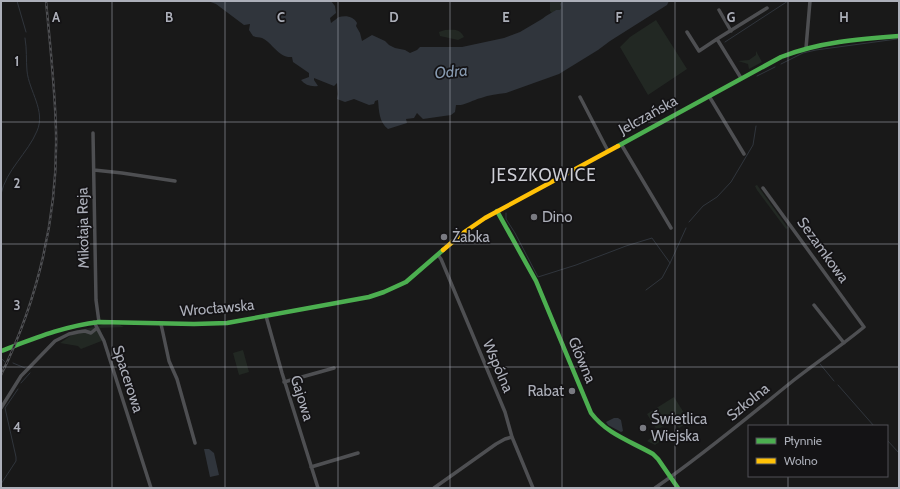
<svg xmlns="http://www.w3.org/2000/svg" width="900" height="489" viewBox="0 0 900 489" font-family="Cabin,sans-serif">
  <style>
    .green { fill: #222823 }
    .water { fill: #30353c }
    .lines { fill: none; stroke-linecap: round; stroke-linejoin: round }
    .stream { stroke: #30353c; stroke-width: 1 }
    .street { stroke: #4e4f52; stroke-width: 3.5 }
    .fast { stroke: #4caf50; stroke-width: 4.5 }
    .slow { stroke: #ffc107; stroke-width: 4.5 }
    .rail-casing { stroke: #4e4f52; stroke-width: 2.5 }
    .rail { stroke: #141315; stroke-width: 1; stroke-dasharray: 3; stroke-linecap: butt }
    .grid { fill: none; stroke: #acafb9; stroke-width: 1; stroke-opacity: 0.55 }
    .poi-dot { fill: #797a81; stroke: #141315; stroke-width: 1.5 }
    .labels { text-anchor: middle; stroke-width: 3.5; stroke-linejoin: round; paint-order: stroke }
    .street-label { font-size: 15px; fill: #acafb9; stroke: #141315 }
    .poi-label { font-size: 15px; fill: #acafb9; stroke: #141315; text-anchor: start }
    .water-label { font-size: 16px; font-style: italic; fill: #879ab0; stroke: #141315 }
    .quarter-label { font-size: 17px; letter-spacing: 1px; fill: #cdced5; stroke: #141315 }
    .grid-label { font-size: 13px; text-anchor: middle; font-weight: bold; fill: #acafb9; stroke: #141315; stroke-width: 3.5; stroke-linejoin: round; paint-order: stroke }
  </style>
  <rect width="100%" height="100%" fill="#191919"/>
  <!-- green -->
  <path class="green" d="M550,1H562L560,4L561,8L560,11L556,10L552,13L550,11Z
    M656,20L687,69L648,95L620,47L630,37Z
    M445,30C454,30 459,28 464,37L458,40L440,36L439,32Z
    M756,51L762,62L749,69L748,64L738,61L749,60L756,55Z
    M757,185L788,228L786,229L757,190L755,186Z
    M104,324L120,325L124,327L100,328L104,340L81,349L78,346L60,343L73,334V331L99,326Z
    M243,350L249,372L239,375L233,353Z
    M674,397L684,413L657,430L647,414Z
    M686,415L690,421L679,428L674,422Z
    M661,430L666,437L655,445L647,441Z"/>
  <!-- water -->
  <path class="water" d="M208,1H331L335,6L336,13L330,18L331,23C334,21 337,18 339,17C347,15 354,17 357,23L356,26L360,33L362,41L372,35L385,41L389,45L395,48L405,50L410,53L417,50L420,47H462L504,38L520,32L542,19L546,16L556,10H560L561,8L560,4L562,1H669L667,5L610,41L598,50L559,74L506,93C498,94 489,95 481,98C472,100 465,106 456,105L455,112L451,115L423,119L417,113L414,118L406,119L407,123L388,129C379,122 379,111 378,100L375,101L374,104L369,105L354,99L345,102L337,99L338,94L337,83L334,86L314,78V80L318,86C311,87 305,85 301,80L309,77V73L293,62L292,57C278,58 273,43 262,38C259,37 255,37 253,36L249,30L250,24L244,25L216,4Z
    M614,418H618L621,420L623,431L621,432L608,425L606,422Z
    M204,449H209L214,453L219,475L210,477Z"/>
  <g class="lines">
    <!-- stream -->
    <path class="stream" d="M17,1L26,32
      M725,42L788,1
      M781,64L803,53L816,50L897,39
      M757,76L775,67
      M1,194C6,170 28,153 37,131C46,111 29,91 27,71C26,60 27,49 25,38
      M506,213V219L515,233L538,277L576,265L626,246L652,238L670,263
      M689,222L703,206L717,197L731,182L753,145L756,126
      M646,290L662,278L671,261L686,228
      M1,361L2,359L5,362
      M13,363L25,368
      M820,364L834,381
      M21,383L30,373
      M838,385L874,426
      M887,440L899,453
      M1,484L16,461V457L5,408L18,389"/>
    <!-- street -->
    <path class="street" d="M719,10L731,31
      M687,32L699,51L717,39
      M806,48L810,1
      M741,78L717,39L767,8
      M709,96L744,154
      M580,97L608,151
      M93,133L96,300L99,322
      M621,144L671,228
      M94,170L122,173L175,181
      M438,255L441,259L505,412L512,437L533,488
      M814,305L844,343
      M266,316L282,373L318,488
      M94,322L104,341L151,488
      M161,324L169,361L177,379L195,443
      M284,382L334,368
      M1,408L21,376L55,341L69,334L78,332L85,331L91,333L97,328
      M311,467L358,453
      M434,488L496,444L505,439L512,437
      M655,488C703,455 748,417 794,380C817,362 841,346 864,327L763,188"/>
    <!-- fast -->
    <path class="fast" d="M618,146L781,57C819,42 859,39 899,36
      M497,211L536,281L591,413C607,434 630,441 653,454L658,459L678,488
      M1,351C33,339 64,326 99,322L194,324L227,323L369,297L384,292L406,282L443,250"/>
    <!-- slow -->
    <path class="slow" d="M443,250L463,233L485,218L618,146"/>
    <!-- rail casing -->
    <g class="rail-casing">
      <path id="rail" d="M1,375C38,300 58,215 56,131C55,88 50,44 46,1"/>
    </g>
    <!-- rail -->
    <use href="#rail" class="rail"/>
  </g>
  <!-- grid -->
  <path class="grid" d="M112,1V488M225,1V488M338,1V488M450,1V488M562,1V488M675,1V488M788,1V426M1,122H899M1,244H899M1,367H899M788,476V488"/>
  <!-- markers -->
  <g class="poi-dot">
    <circle cx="534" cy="217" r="4"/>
    <circle cx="444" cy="237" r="4"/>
    <circle cx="572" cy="391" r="4"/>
    <circle cx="643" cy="428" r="4"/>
  </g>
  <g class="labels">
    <!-- street labels -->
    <g class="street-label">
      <text transform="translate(648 115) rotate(-29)" y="5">Jelczańska</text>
      <text transform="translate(83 228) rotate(-91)" y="5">Mikołaja Reja</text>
      <text transform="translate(823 250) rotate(54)" y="5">Sezamkowa</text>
      <text transform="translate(217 308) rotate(-5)" y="5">Wrocławska</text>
      <text transform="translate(582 360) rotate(67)" y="5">Główna</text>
      <text transform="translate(498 366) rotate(67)" y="5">Wspólna</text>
      <text transform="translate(128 379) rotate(72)" y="5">Spacerowa</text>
      <text transform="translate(302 398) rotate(73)" y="5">Gajowa</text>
      <text transform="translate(748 402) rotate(-39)" y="5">Szkolna</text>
    </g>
    <!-- poi labels -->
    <g class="poi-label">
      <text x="542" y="222">Dino</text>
      <text x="452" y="242">Żabka</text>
      <text x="564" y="396" text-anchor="end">Rabat</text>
      <text x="651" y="424">Świetlica<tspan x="651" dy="17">Wiejska</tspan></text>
    </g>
    <!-- water labels -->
    <g class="water-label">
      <text transform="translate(451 71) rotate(-5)" y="6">Odra</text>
    </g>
    <!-- quarter labels -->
    <g class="quarter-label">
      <text x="544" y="181">JESZKOWICE</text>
    </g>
  </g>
  <g class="grid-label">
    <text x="56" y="22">A</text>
    <text x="169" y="22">B</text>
    <text x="281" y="22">C</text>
    <text x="394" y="22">D</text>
    <text x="506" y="22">E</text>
    <text x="619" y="22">F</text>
    <text x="731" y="22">G</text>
    <text x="844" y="22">H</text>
    <text x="17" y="66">1</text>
    <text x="17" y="188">2</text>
    <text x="17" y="310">3</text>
    <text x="17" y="432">4</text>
  </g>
  <!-- border -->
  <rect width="900" height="489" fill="none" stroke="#acafb9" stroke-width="4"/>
  <!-- legend -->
  <rect x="748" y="425" width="140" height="52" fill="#141315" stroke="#515157"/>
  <rect x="756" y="438" width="20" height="6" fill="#4caf50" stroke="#515157"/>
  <text x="784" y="445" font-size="12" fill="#acafb9">Płynnie</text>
  <rect x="756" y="458" width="20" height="6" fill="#ffc107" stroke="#515157"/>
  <text x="784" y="465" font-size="12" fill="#acafb9">Wolno</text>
</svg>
